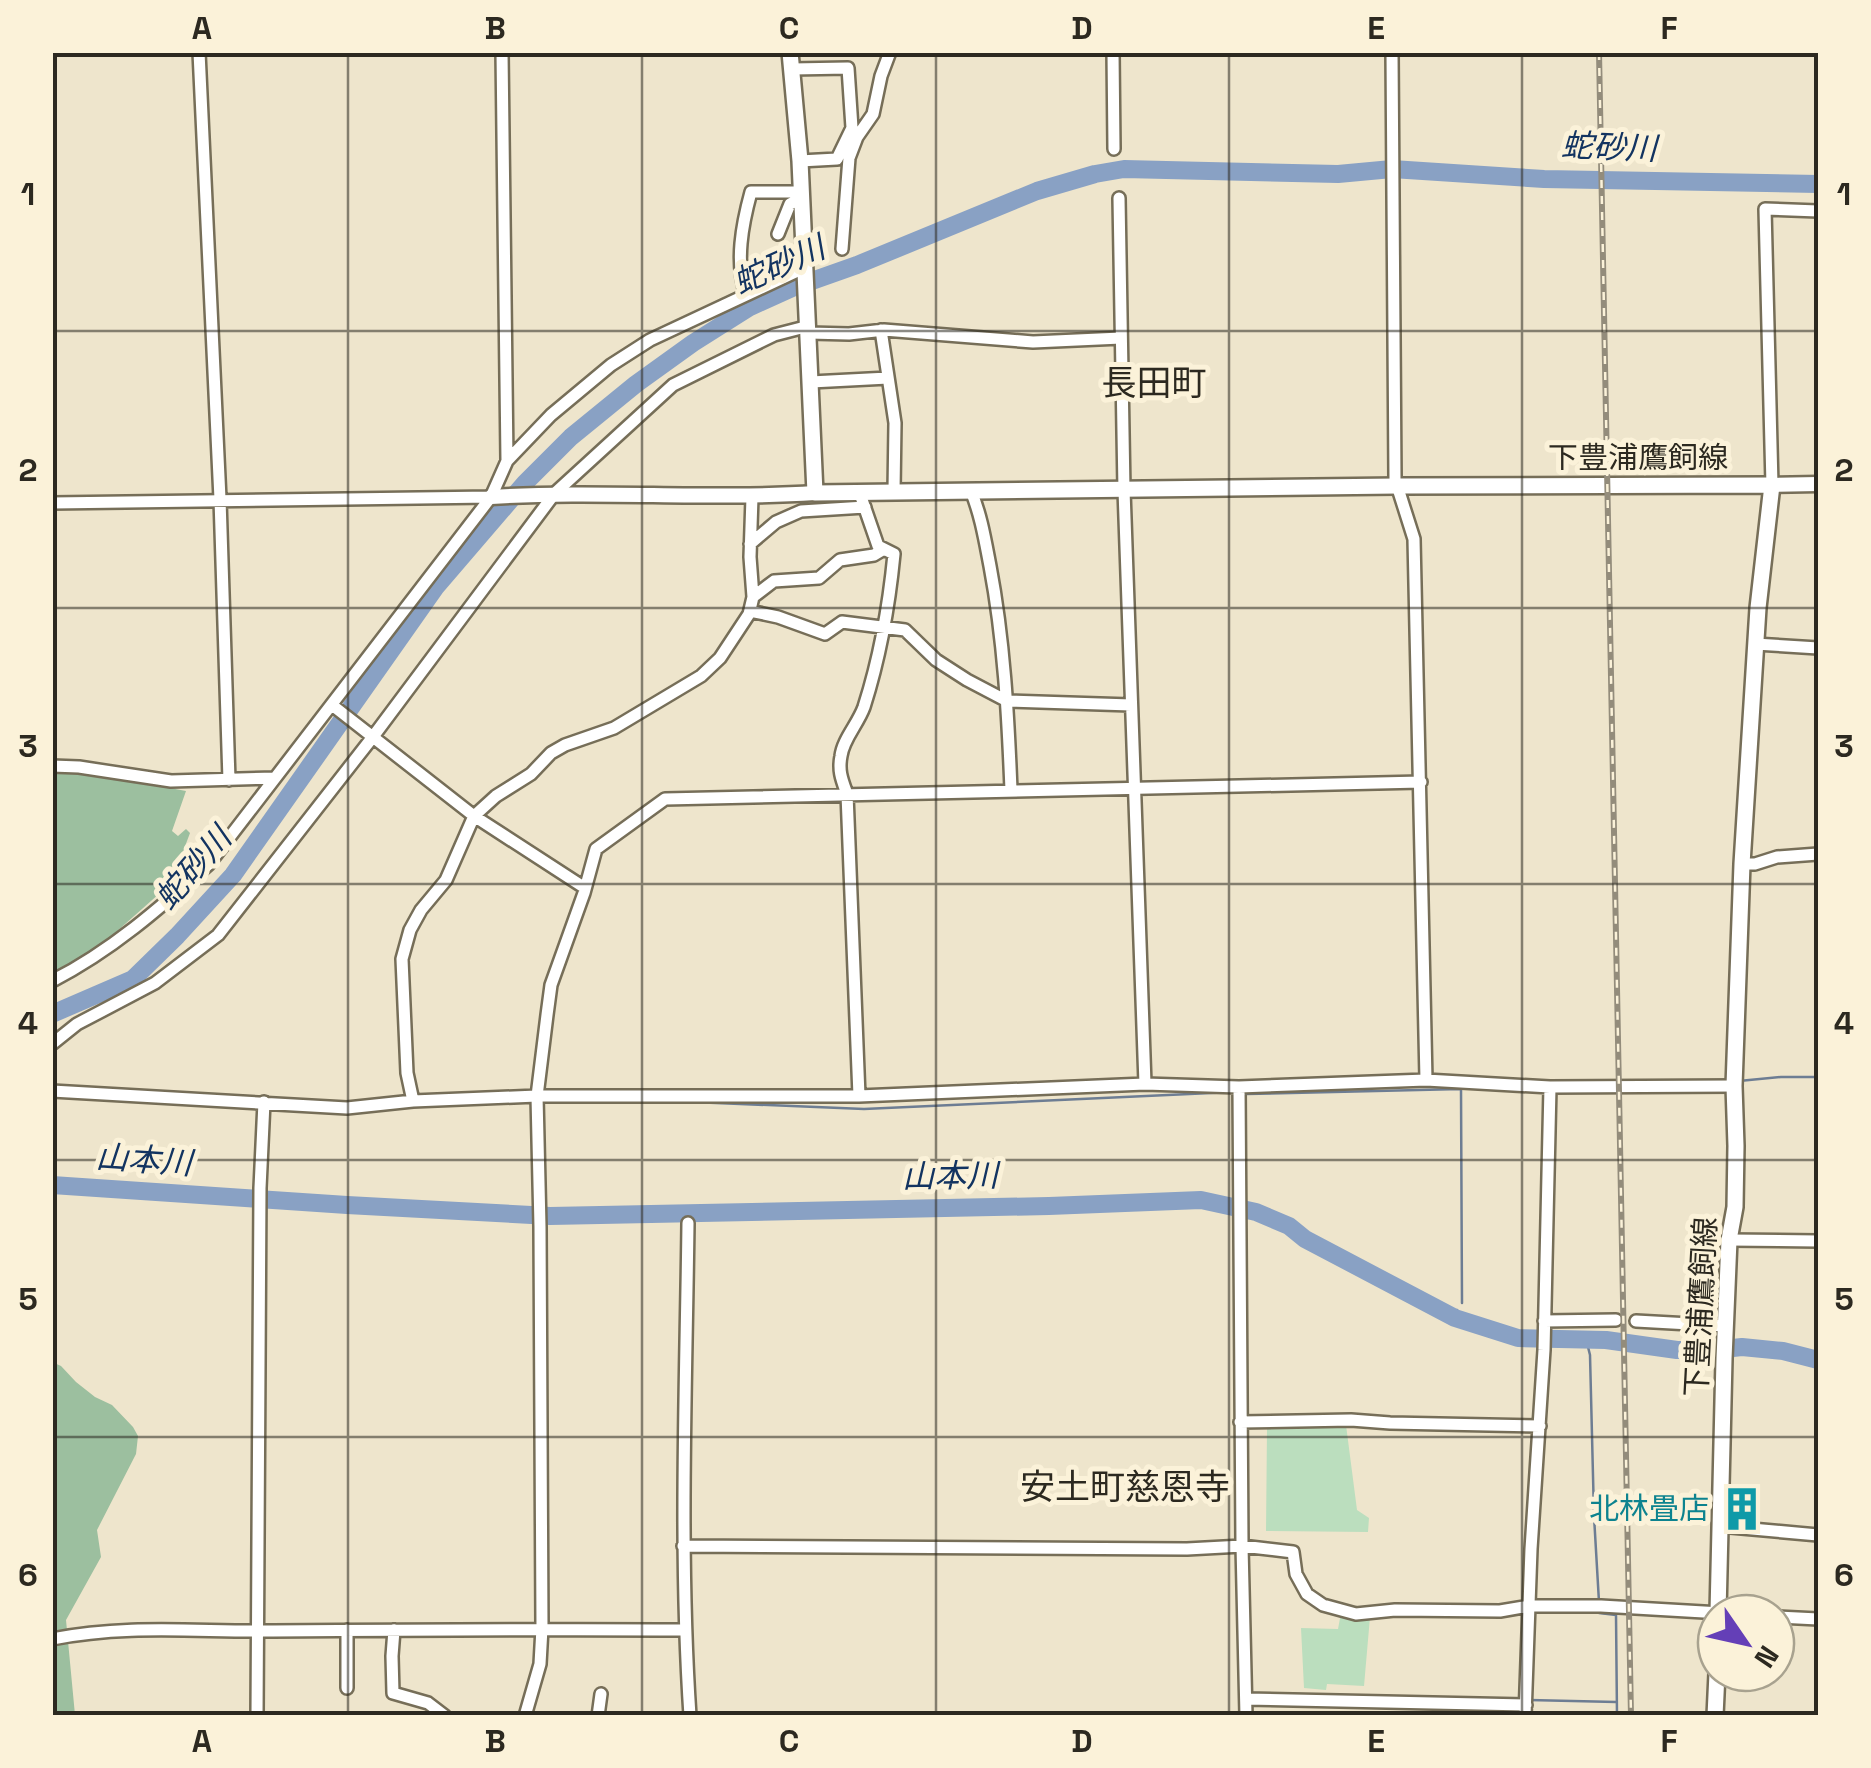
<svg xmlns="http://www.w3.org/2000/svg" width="1871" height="1768" viewBox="0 0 1871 1768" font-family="'Space Grotesk','Noto Sans JP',sans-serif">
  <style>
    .green { fill: #bbdebe }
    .forest { fill: #9cbf9f }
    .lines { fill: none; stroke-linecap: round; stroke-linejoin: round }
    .stream { stroke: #6d7d93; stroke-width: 2.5 }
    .river { stroke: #89a1c4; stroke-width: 18 }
    .minor-casing { stroke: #766e58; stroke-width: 16 }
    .tertiary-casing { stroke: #766e58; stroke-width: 19 }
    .secondary-casing { stroke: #766e58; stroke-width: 20 }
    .minor { stroke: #fff; stroke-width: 11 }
    .tertiary { stroke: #fff; stroke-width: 14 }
    .secondary { stroke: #fff; stroke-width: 15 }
    .rail-casing { stroke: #938c7b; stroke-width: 6 }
    .rail { stroke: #fbf2d9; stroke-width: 2.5; stroke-dasharray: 8; stroke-linecap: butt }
    .grid { fill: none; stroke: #2c2920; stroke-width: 2.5; stroke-opacity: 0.55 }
    .labels { text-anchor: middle; stroke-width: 10; stroke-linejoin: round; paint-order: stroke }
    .street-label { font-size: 30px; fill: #2c2920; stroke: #fbf2d9 }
    .culture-label { font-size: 30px; fill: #0d838f; stroke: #fbf2d9; text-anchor: end }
    .water-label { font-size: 32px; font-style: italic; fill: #133461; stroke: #fbf2d9 }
    .quarter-label { font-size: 35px; fill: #2c2920; stroke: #fbf2d9 }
    .neatline { fill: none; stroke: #2c2920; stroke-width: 4 }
    .grid-label { font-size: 32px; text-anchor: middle; font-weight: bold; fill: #2c2920 }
  </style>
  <rect width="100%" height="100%" fill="#eee5cc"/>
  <!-- green -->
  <path class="green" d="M1318,1424L1346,1425L1357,1510L1369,1518L1368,1532L1266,1531L1267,1429L1293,1428Z
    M1341,1613L1370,1617L1364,1686L1327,1684L1326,1690L1304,1688L1301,1628L1338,1629Z"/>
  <!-- forest -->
  <path class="forest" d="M53,771H78L186,791L172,831L178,836L186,829L190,833L181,857L160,893L71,972L53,980Z
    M52,1362L61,1366L76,1382L95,1397L112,1405L133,1427L138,1436L136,1454L97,1530L101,1557L66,1620L75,1715H53Z"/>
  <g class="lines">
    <!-- stream -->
    <path class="stream" d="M1739,1081L1781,1077H1818
      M1246,1094L1461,1089L1462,1303
      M692,1102L864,1109L1233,1092
      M1455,1318L1457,1310
      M1586,1339L1590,1355L1594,1516L1599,1602
      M1599,1610V1613L1616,1615L1617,1716
      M1251,1693L1516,1699
      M1529,1700L1616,1702"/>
    <!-- river -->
    <path class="river" d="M52,1014L133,979L177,936L233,875L435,588L525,483L571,437L636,384L693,343L750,307L792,288L857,265L1037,191L1095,174L1124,169L1338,174L1392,169L1544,179L1818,184
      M52,1185L347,1205L550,1216L1049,1206L1201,1200L1256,1212L1289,1226L1305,1239L1455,1318L1518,1338L1606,1340L1677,1350H1714L1742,1347L1783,1351L1818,1360"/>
    <!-- minor casing -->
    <g class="minor-casing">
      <path id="minor" d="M199,52L220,499L229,780
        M502,52L507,461
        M1113,52L1114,149
        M1392,52L1395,479L1414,539L1426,1080
        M792,69L848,68L852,128L837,159L800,161
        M1119,198L1124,490L1145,1084
        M778,234L790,204L802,198
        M842,249L849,158L857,137L873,114L881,76L890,52
        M746,295C735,262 742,225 751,192H802
        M881,330L895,423L894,491
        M809,333L849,334L884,330L1033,342L1121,338
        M811,382L888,378
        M1772,485L1765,209L1818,211
        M971,491C981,515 985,540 990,566C1004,640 1008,715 1011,790
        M52,503L491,497
        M750,544L776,522L801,511L865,507
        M753,597L774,581L819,578L840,560L874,555L884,549
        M750,611L778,617L825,634L842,622L905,630L936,660L967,680L1007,701L1131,705
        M1755,644L1818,648
        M332,705L474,816L585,888
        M52,766L79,767L171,781L275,778
        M1742,864H1755L1777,857L1818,854
        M52,981C111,951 160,908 209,864L491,497L507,461L551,415L611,365L650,340L806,267
        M52,1044L77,1024L155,983L218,935L372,738L555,493L673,385L774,335L809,326
        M1239,1087L1242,1546L1246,1716
        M52,1091L347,1108L413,1101L537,1096H859L1145,1084L1239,1087L1426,1080L1550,1087L1734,1086
        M859,1096L847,794C842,780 838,771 841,756C843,739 858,724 864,707C880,657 889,606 894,554L878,546L859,491
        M413,1101L407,1073L402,959L410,930L421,910L446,880L474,816L496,796L531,774L551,753L565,745L614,728L701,676L720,658L749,614L753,597L750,557L752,497
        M688,1223C686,1387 679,1551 690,1716
        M1729,1240L1818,1241
        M1544,1321L1616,1320
        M1636,1321L1726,1326
        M1240,1422L1351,1420L1390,1423L1540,1426
        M1719,1526L1818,1535
        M683,1546L1187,1549L1242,1546L1293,1552L1296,1574L1307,1594L1323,1605L1356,1614L1395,1610L1500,1611L1529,1606H1601L1721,1613
        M1776,1617L1818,1619
        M394,1630L392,1656L393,1693L428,1703L445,1716
        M52,1639C128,1624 197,1632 273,1631C410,1630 547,1629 684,1630
        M347,1688V1630
        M1246,1699L1526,1705
        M257,1716L260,1188L264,1102
        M525,1716L540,1664L542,1628L540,1227L537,1096L547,1015L551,985L584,893L596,849L665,799L1421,782
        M598,1716L601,1694
        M1525,1716L1531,1549L1544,1350L1550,1087"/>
    </g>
    <!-- tertiary casing -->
    <g class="tertiary-casing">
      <path id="tertiary" d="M1772,485L1818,484
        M491,497C599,490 707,500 815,493"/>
    </g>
    <!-- secondary casing -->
    <g class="secondary-casing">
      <path id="secondary" d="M790,52L800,161L815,493L1397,486L1772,485L1758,608L1742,864L1734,1086L1736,1146L1735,1207L1729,1240L1724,1359L1718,1613
        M1715,1716L1717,1673"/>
    </g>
    <!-- minor -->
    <use href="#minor" class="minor"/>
    <!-- tertiary -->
    <use href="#tertiary" class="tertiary"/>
    <!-- secondary -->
    <use href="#secondary" class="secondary"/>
    <!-- rail casing -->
    <g class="rail-casing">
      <path id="rail" d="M1599,52L1631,1716"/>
    </g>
    <!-- rail -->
    <use href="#rail" class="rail"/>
  </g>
  <!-- grid -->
  <path class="grid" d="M348,52V1716M642,52V1716M936,52V1716M1229,52V1716M1522,52V1716M52,331H1818M52,608H1818M52,884H1818M52,1160H1818M52,1437H1818"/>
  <!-- icons -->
  <defs>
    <g id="building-bare" transform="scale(3.45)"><path d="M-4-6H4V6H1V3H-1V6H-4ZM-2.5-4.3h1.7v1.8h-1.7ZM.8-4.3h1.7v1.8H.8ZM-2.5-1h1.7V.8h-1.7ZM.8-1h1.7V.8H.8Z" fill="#0f9aa8" stroke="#fbf2d9" stroke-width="2.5" paint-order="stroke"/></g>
  </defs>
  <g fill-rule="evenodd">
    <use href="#building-bare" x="1742" y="1509"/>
  </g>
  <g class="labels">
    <!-- street labels -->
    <g class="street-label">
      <text x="1638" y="468">下豊浦鷹飼線</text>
      <text transform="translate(1701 1307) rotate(-87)" y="10">下豊浦鷹飼線</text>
    </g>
    <!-- culture labels -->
    <g class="culture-label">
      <text x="1709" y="1519">北林畳店</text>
    </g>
    <!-- water labels -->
    <g class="water-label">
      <text transform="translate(1609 147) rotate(2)" y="11">蛇砂川</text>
      <text transform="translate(779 265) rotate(-24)" y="11">蛇砂川</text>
      <text transform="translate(193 868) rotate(-49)" y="11">蛇砂川</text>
      <text transform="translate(144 1160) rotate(4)" y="11">山本川</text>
      <text transform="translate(950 1176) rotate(-1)" y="11">山本川</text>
    </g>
    <!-- quarter labels -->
    <g class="quarter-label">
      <text x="1154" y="395">長田町</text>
      <text x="1125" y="1499">安土町慈恩寺</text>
    </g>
  </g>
  <!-- border -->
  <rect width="1871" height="1768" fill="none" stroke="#fbf2d9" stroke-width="110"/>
  <!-- north arrow -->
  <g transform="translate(1746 1643) rotate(124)"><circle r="48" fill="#fbf2d9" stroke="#a8a28f" stroke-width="2.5"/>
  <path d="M0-8L18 38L0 25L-18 38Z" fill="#643fb7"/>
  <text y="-15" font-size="28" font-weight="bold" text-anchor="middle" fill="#2c2920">N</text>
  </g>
  <rect x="55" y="55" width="1761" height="1658" class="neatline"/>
  <g class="grid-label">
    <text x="202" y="39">A</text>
    <text x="495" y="39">B</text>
    <text x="789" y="39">C</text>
    <text x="1082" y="39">D</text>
    <text x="1376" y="39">E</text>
    <text x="1669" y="39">F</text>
    <text x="28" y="205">1</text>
    <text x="1844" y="205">1</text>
    <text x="28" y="481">2</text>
    <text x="1844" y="481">2</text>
    <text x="28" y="757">3</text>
    <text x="1844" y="757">3</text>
    <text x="28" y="1034">4</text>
    <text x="1844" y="1034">4</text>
    <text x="28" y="1310">5</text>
    <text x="1844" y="1310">5</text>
    <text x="28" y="1586">6</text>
    <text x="1844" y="1586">6</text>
    <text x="202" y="1752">A</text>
    <text x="495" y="1752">B</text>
    <text x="789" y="1752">C</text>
    <text x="1082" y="1752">D</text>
    <text x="1376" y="1752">E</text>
    <text x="1669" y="1752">F</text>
  </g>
</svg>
